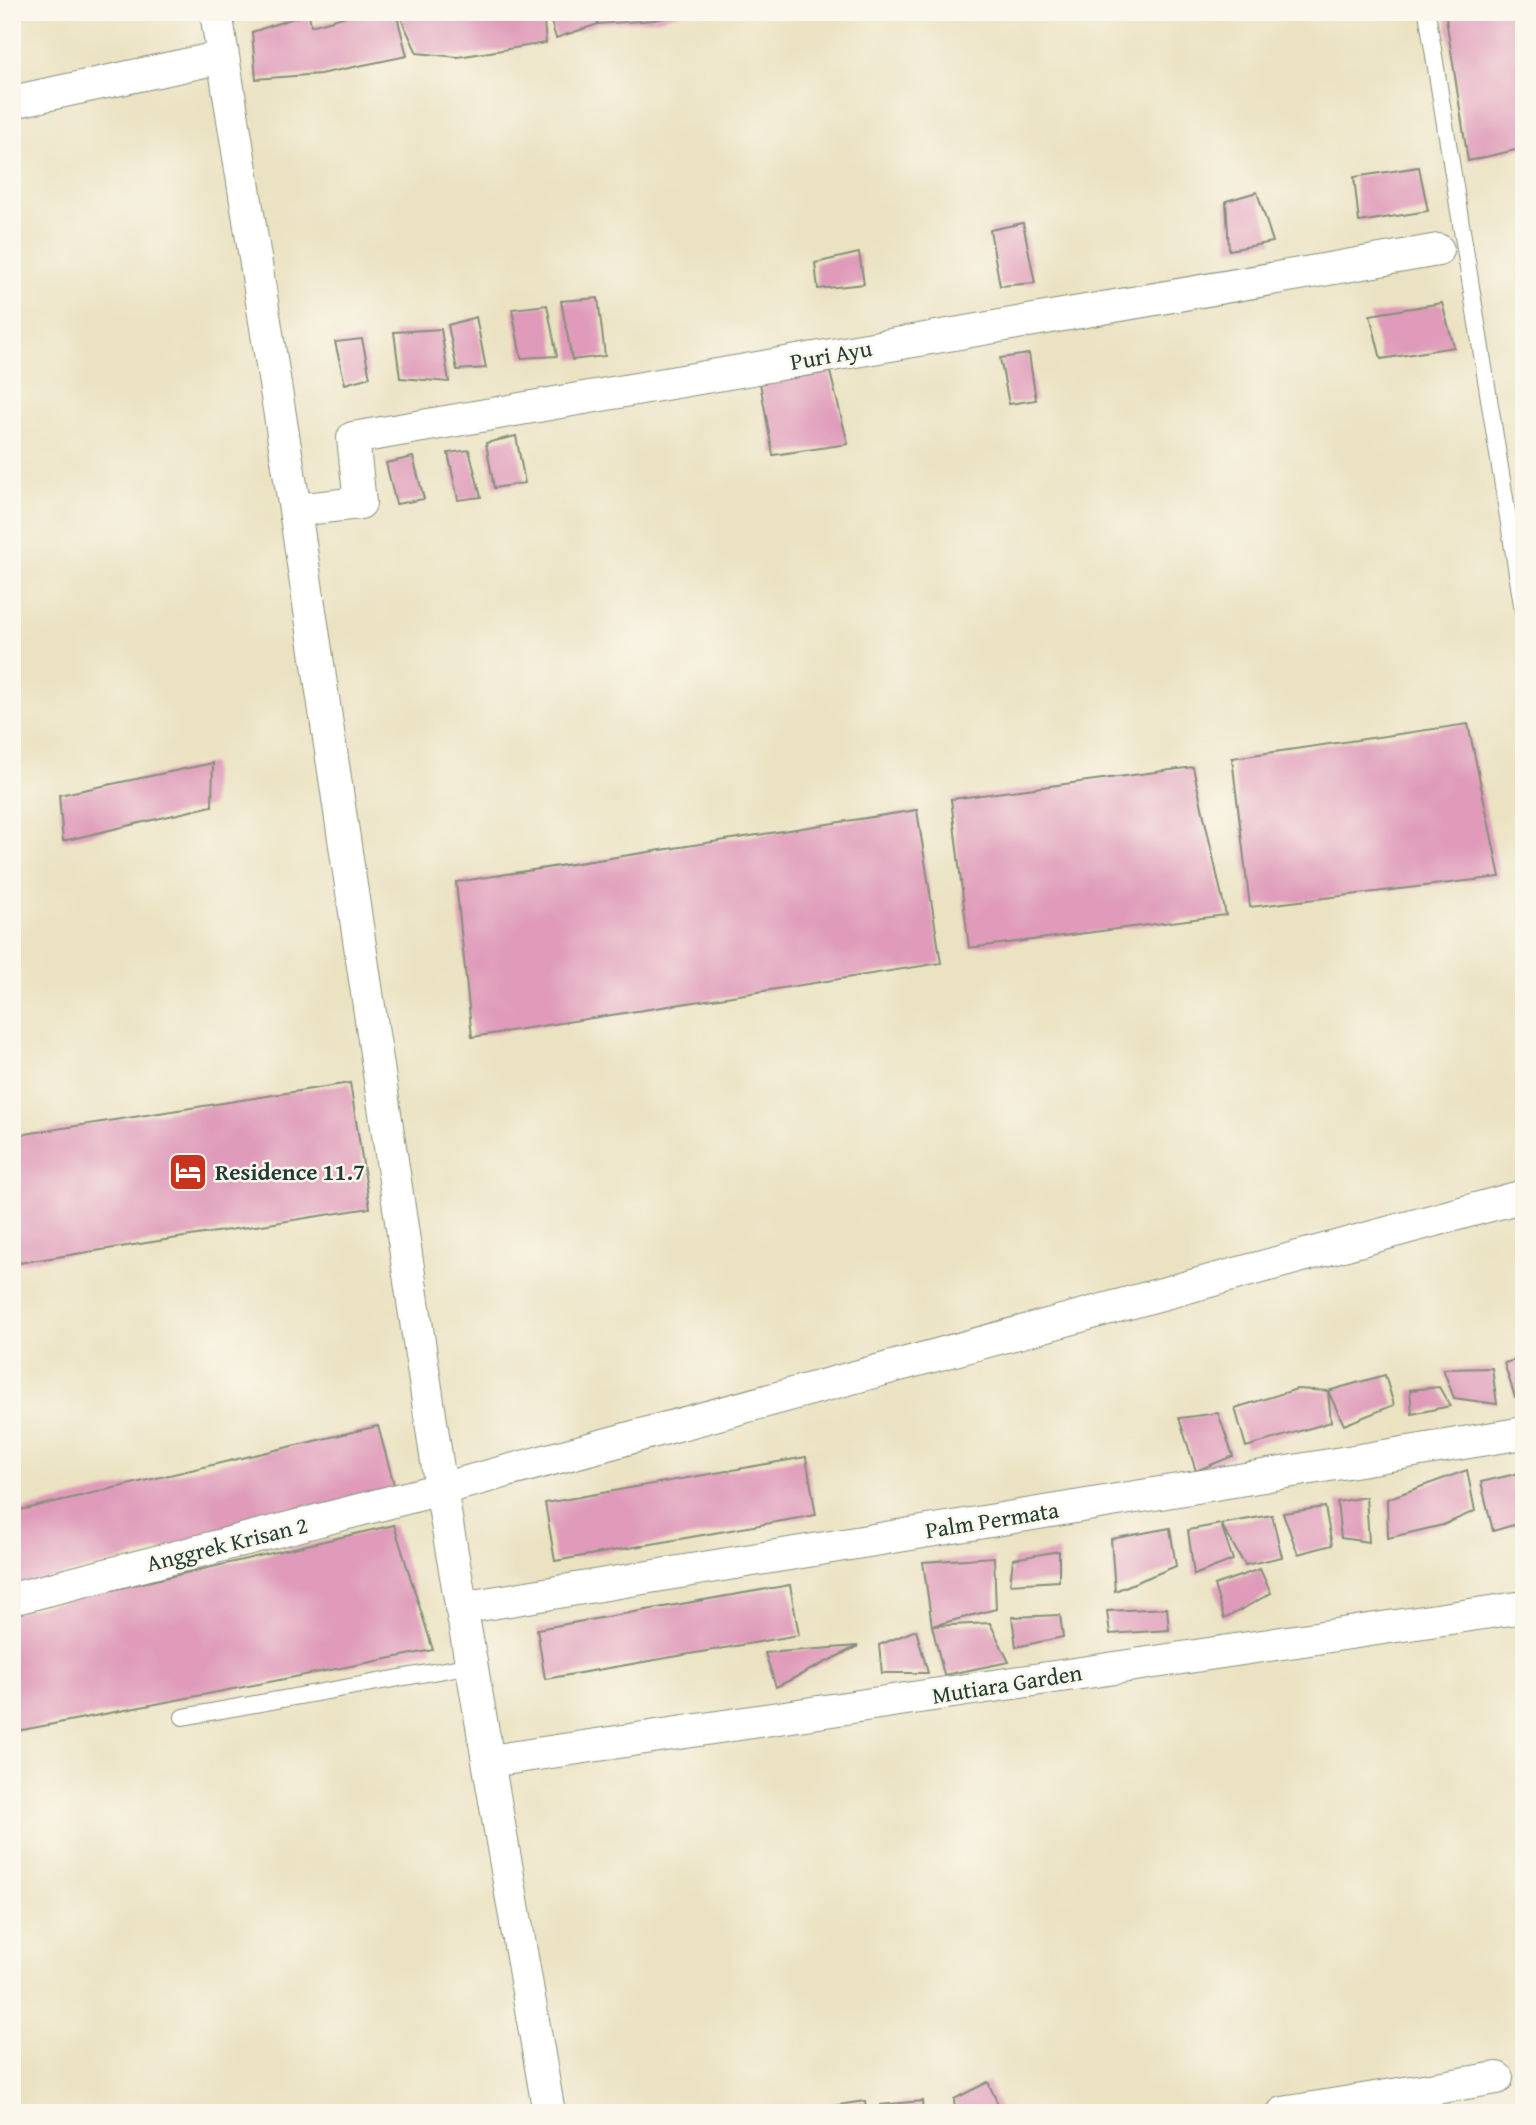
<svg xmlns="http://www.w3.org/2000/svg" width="1536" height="2125" viewBox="0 0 1536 2125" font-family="'Gentium Book Plus',serif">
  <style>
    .building { fill: #df9bb9 }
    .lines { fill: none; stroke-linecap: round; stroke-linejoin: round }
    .lane-casing { stroke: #85907b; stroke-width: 18 }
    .street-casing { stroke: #85907b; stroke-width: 34 }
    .lane { stroke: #fff; stroke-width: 16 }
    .street { stroke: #fff; stroke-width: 32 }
    .labels { text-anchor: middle; stroke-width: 5; stroke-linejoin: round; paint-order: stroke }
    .street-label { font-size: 23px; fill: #1f3d34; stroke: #fbf7ec }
    .poi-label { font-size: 23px; font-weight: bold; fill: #1f3d34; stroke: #fbf7ec; text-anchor: start }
  </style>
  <rect width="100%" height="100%" fill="#fbf7ec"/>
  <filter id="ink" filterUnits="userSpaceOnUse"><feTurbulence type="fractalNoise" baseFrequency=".0143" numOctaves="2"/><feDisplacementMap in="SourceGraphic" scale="14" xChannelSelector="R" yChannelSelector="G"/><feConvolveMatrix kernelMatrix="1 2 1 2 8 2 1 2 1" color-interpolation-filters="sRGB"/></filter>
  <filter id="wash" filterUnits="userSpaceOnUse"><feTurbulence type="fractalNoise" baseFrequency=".00686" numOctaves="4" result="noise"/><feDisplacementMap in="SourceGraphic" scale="28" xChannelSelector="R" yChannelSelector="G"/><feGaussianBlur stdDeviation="1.57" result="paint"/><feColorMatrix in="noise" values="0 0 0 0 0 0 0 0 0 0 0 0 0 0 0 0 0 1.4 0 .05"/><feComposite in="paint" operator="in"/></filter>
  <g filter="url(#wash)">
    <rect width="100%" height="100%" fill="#ebe2c2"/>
    <g id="blocks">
      <!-- building -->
      <path class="building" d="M361,12H396L407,56L320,74L256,79L252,32L309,13L311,26Z
        M398,12H543L546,43L458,57L417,53Z
        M548,12H594L598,24L556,38Z
        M597,12H652L655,20L654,12L684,13L655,20L598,24Z
        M1445,12H1524V148L1468,161Z
        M1419,167L1428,211L1359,222L1354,177Z
        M1257,192L1273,242L1229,250L1226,201Z
        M1023,223L1035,283L1000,286L990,230Z
        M859,253L864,284L818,289L815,263Z
        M598,298L605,356L572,360L561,301Z
        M1442,303L1454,347L1381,359L1370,315Z
        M547,305L557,356L521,358L512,309Z
        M476,317L486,368L457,370L448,325Z
        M441,329L449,382L400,378L394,332Z
        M362,339L370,377L345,384L335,342Z
        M1029,354L1036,400L1009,404L1000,358Z
        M830,372L848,444L773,455L760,383Z
        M516,436L525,483L494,488L486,443Z
        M469,450L481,497L458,500L448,453Z
        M413,457L424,499L396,504L386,463Z
        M1468,724L1500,877L1250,907L1232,758Z
        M213,763L212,806L63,841L59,795Z
        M1193,767L1226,915L969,948L951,799Z
        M917,810L941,963L472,1037L456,882Z
        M350,1083L370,1208L12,1264V1136Z
        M1524,1358V1394L1515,1397L1504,1363Z
        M1492,1368L1497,1404L1454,1398L1443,1369Z
        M1385,1375L1394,1405L1344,1425L1328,1391Z
        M1439,1387L1450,1406L1412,1414L1410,1390Z
        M1297,1389L1328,1391L1331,1422L1246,1447L1235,1408Z
        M1218,1413L1233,1456L1196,1471L1179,1418Z
        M378,1426L395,1488L12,1589V1512Z
        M806,1457L816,1515L555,1561L545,1503Z
        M1467,1470L1475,1511L1443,1525L1388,1538L1387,1499Z
        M1524,1472V1522L1493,1531L1481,1482Z
        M1366,1497L1369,1542L1341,1538L1337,1502Z
        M1325,1507L1332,1545L1298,1554L1283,1513Z
        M1272,1515L1282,1557L1245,1565L1221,1524L1233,1560L1194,1575L1188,1530L1221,1524Z
        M394,1525L433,1650L12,1732V1613Z
        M1170,1528L1176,1566L1115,1591L1111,1539Z
        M1059,1551V1581L1010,1584L1013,1559Z
        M994,1557L996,1609L932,1626L990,1623L1009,1662L944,1675L932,1626L923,1562Z
        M1260,1569L1271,1593L1224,1619L1214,1585Z
        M790,1585L799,1635L545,1679L537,1629Z
        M1167,1608L1169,1630L1110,1634L1107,1611Z
        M1060,1615L1063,1637L1016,1647L1012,1617Z
        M916,1630L928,1673H882L879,1645Z
        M858,1646L776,1687L765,1653Z
        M988,2082L1002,2113H955L954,2099Z
        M865,2101L867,2113H819V2108Z
        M922,2101L923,2113H880V2105Z"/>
    </g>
  </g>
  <g filter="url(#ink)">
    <use href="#blocks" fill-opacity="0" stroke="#85907b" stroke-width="2"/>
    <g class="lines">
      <!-- lane casing -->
      <g class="lane-casing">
        <path id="lane" d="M1427,12L1524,617
          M183,1717L472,1665"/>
      </g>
      <!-- street casing -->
      <g class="street-casing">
        <path id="street" d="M216,12L295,510L441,1489L549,2113
          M12,102L223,57
          M295,510L360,503L353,438L1438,250
          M12,1599L441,1489L1524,1196
          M461,1608L1524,1433
          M490,1761L1524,1607
          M1283,2113L1497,2078"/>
      </g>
      <!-- lane -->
      <use href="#lane" class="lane"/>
      <!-- street -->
      <use href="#street" class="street"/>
    </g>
  </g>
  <!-- icons -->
  <defs>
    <g id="hotel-square" transform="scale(2.0125)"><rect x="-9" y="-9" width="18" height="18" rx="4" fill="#c8321e" stroke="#fbf7ec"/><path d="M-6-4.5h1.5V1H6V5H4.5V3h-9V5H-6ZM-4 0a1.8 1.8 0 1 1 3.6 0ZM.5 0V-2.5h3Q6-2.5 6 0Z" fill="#fff"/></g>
  </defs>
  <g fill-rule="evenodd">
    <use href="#hotel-square" x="188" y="1172"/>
  </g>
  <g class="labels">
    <!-- street labels -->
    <g class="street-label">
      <text transform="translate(831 355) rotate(-10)" y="8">Puri Ayu</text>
      <text transform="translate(992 1520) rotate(-9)" y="8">Palm Permata</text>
      <text transform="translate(227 1544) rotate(-14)" y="8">Anggrek Krisan 2</text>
      <text transform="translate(1007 1684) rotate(-9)" y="8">Mutiara Garden</text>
    </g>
    <!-- poi labels -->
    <g class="poi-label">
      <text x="215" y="1180">Residence 11.7</text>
    </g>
  </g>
  <!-- margin -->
  <rect width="1536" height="2125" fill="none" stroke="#fbf7ec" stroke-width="42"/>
</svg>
